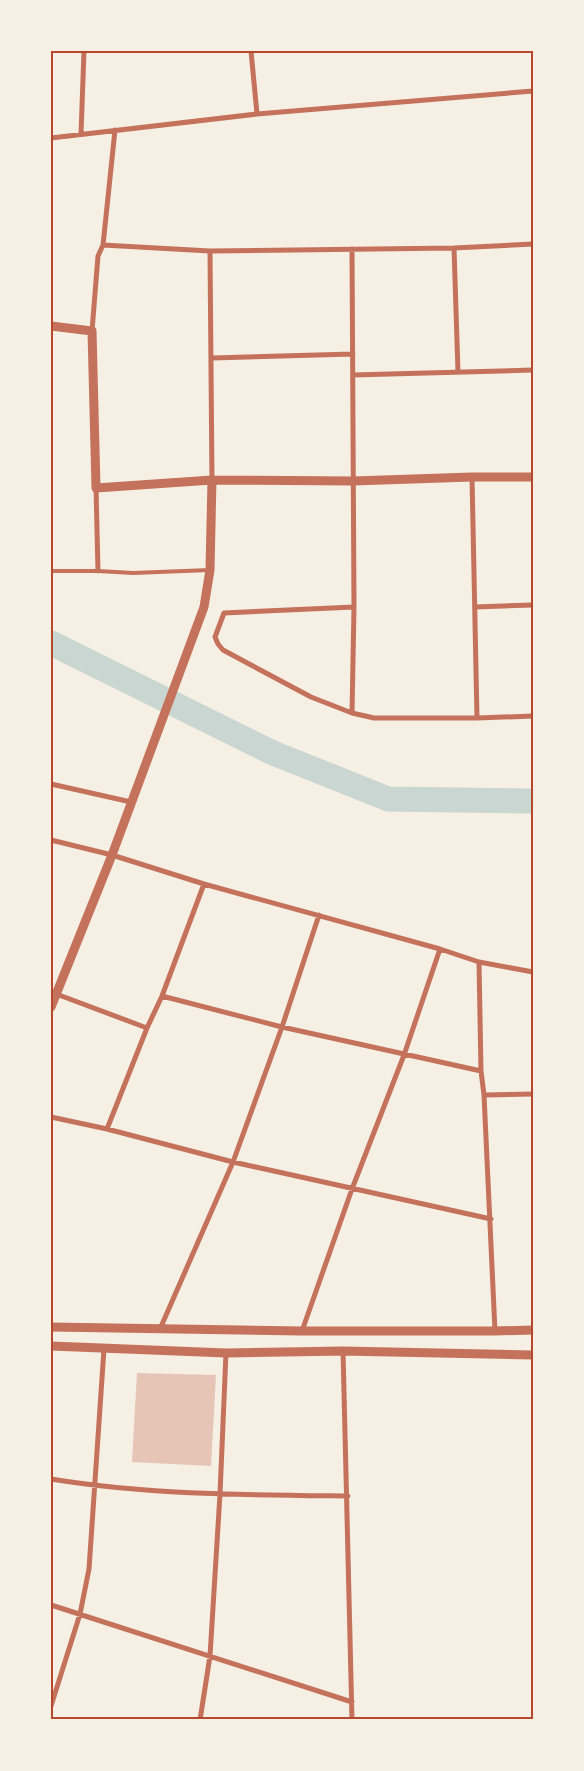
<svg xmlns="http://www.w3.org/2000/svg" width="584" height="1771" viewBox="0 0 584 1771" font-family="Poppins,sans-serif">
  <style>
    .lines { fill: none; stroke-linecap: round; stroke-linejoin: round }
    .river { stroke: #c9d6d2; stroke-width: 25 }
    .building { fill: #e6c5b7 }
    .service { stroke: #c5725c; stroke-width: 4 }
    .minor { stroke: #c5725c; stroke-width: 5 }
    .tertiary { stroke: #c5725c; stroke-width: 9 }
    .neatline { fill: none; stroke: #b5482f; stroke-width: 2 }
  </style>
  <rect width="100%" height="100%" fill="#f6efe4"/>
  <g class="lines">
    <!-- river -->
    <path class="river" d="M51,643L273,753L388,799L533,801"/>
  </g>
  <!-- building -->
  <path class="building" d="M137,1373L216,1375L211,1466L132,1462Z"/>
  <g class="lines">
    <!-- service -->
    <path class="service" d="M51,571H98L133,573L210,570"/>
    <!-- minor -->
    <path class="minor" d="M251,51L257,114
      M81,134L84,51
      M51,138L257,114L533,91
      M103,245L210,251L454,248L533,244
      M454,248L458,372
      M210,251L212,480
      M92,331L98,256L103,245L115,130
      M212,358L353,354
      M353,375L533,370
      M472,477L477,718
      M96,488L98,571
      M354,607L224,613L215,637L218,644L223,650L311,697L352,713L374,718H477L533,716
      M475,607L533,605
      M352,713L354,607L352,249
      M51,784L131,802
      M51,840L112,855L204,884L440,949L479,962L533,972
      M479,962L481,1071L484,1095L495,1331
      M51,992L147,1028
      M162,996L282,1027L481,1071
      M484,1095L533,1094
      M51,1117L107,1129L233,1162L491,1219
      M107,1129L147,1028L162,996L204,884
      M160,1329L233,1162L282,1027L319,915
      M302,1331L352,1189L404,1055L440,949
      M343,1351L352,1720
      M51,1479C149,1495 249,1495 348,1496
      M51,1605L352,1702
      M51,1706L80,1614L89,1569L104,1349
      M200,1720L210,1656L220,1494L226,1353"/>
    <!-- tertiary -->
    <path class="tertiary" d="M51,326L92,331L96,488L212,480L353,481L472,477H533
      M51,1007L112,855L204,607L210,570L212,480
      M51,1327L302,1331H495L533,1330
      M51,1346L226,1353L343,1351L533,1355"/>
  </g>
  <!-- border -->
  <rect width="584" height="1771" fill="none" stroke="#f6efe4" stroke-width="105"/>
  <rect x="52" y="52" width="480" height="1666" class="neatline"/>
</svg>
